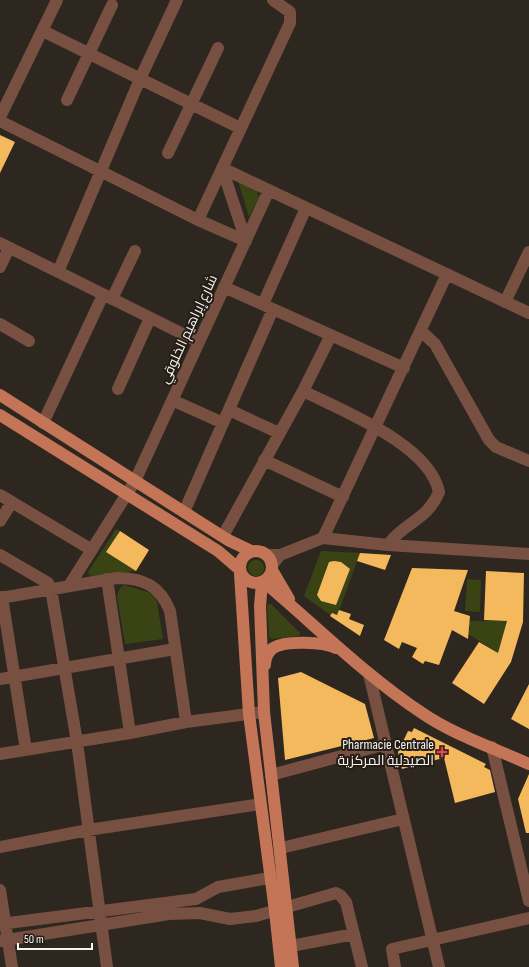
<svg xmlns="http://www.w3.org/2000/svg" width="529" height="967" viewBox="0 0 529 967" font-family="'Sofia Sans Condensed',Cairo,sans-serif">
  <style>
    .green { fill: #3a4314 }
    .building { fill: #f4b95d }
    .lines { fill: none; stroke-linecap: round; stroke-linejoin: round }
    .minor { stroke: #775041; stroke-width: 12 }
    .major { stroke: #c47557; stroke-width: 12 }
    .health-dot { fill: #e0444e; stroke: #241d16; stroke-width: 1.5 }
    .labels { text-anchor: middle; stroke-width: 4; stroke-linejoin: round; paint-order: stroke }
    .street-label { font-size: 14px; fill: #f8f4ef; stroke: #241d16 }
    .poi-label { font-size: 14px; fill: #f8f4ef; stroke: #241d16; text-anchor: end }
  </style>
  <rect width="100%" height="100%" fill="#2d271f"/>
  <!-- green -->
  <path class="green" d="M238,181L256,189L259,197L249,217Z
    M116,529L120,531L107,552L136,571L90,576L88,572Z
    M321,551L360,553L336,619L304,596Z
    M248 568a8 8 0 1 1 16 0a8 8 0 1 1-16 0Z
    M467,579L481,580L480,612L465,611Z
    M124,585L148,592L154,596L157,602L163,639L125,644L117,596L120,588Z
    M271,604L300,633L299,636L272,639L269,637L267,605Z
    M468,621H507L498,653L467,633L470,628Z"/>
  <!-- building -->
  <path class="building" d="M0,135L15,142L0,173Z
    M120,531L149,550L136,571L106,552Z
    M360,553L391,555L385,570L357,561Z
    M334,561L341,562L350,569L336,605L321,601L317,595L329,562Z
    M412,568L468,570L454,611L470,616L468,639L452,630L439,665L425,661L423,664L412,657L417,648L402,642L399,649L384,640Z
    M486,571L524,573L523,622L511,662L484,704L452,683L479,642L498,653L507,621L484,620Z
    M339,610L351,614L349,619L364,625L360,636L330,616L332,613L337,615Z
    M301,672L365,704L374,738L285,760L278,678Z
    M529,684V729L511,719Z
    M414,728L486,764L484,767L490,770L495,792L455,803L444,758L427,762L426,757L408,762L409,767L402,769L398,752L408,731L412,732Z
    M529,774V833H526L518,799Z"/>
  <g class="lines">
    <!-- minor -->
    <path class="minor" d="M43,31L240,128
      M67,100L112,5
      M0,117L57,0
      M0,121L198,220L246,241
      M168,153L218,48
      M222,168L529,313
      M222,168L246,241
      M198,220L290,23V12L273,0
      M0,243L199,342
      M0,267L9,248
      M58,272L140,79L177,0
      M224,287L404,368
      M112,299L135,251
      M505,302L529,252
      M263,304L306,208
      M0,324L29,341
      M421,331L435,344L489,440L496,447L529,461
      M118,389L150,318
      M303,391C343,411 430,445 439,492C426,522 405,521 388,545
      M172,400L223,423
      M229,410L279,433
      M43,423L103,295
      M264,460L343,497
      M0,495L92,550
      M184,512L273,309
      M0,521L12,502
      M223,536L303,391L331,335
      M323,538L388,545L529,554
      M0,555L48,583L51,589L77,742L107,967
      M267,555H280L272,565
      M280,555L323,538L447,274
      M107,579L130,733
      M69,586L135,481L269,190
      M2,597L26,750
      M0,598L117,578C144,578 160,586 170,611L186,722
      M369,674L439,967
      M0,679L175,649
      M492,747L529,901
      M0,754L130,733L186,722L264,712
      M271,775L386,744
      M0,847L88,830L261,804
      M281,848L403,819
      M0,890L12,967
      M0,924L196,899L218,887L281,876
      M0,941L169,914L200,913L230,919L256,916L336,893L340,895L346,902L362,967
      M291,946L354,934
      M395,967L392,949L529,918"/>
    <!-- major -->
    <path class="major" d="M0,395L228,540L251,551
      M0,415L218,551L239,569
      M240 567a16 16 0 1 1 32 0a16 16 0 1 1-32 0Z
      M272,570L289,599
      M240,574L249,714L275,911L281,967
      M264,582C316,626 365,675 422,713C454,735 494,748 529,764
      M262,583L260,606L264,712L293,967
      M265,665C265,658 268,652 273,648C286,640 323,642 336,648"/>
  </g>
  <!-- markers -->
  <path class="health-dot" d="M440 746h4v4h4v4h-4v4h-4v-4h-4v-4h4z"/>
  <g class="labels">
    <!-- street labels -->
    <g class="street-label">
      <text transform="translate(188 329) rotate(-65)" y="5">شارع إبراهيم الخلوقي</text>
    </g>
    <!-- poi labels -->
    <g class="poi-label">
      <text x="434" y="749">Pharmacie Centrale<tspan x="434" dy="16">الصيدلية المركزية</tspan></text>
    </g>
  </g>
  <!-- scale -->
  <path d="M18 943v6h74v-6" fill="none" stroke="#f8f4ef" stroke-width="2"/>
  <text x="24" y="943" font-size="12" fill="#f8f4ef" stroke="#241d16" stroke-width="3" paint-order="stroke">50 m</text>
</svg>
